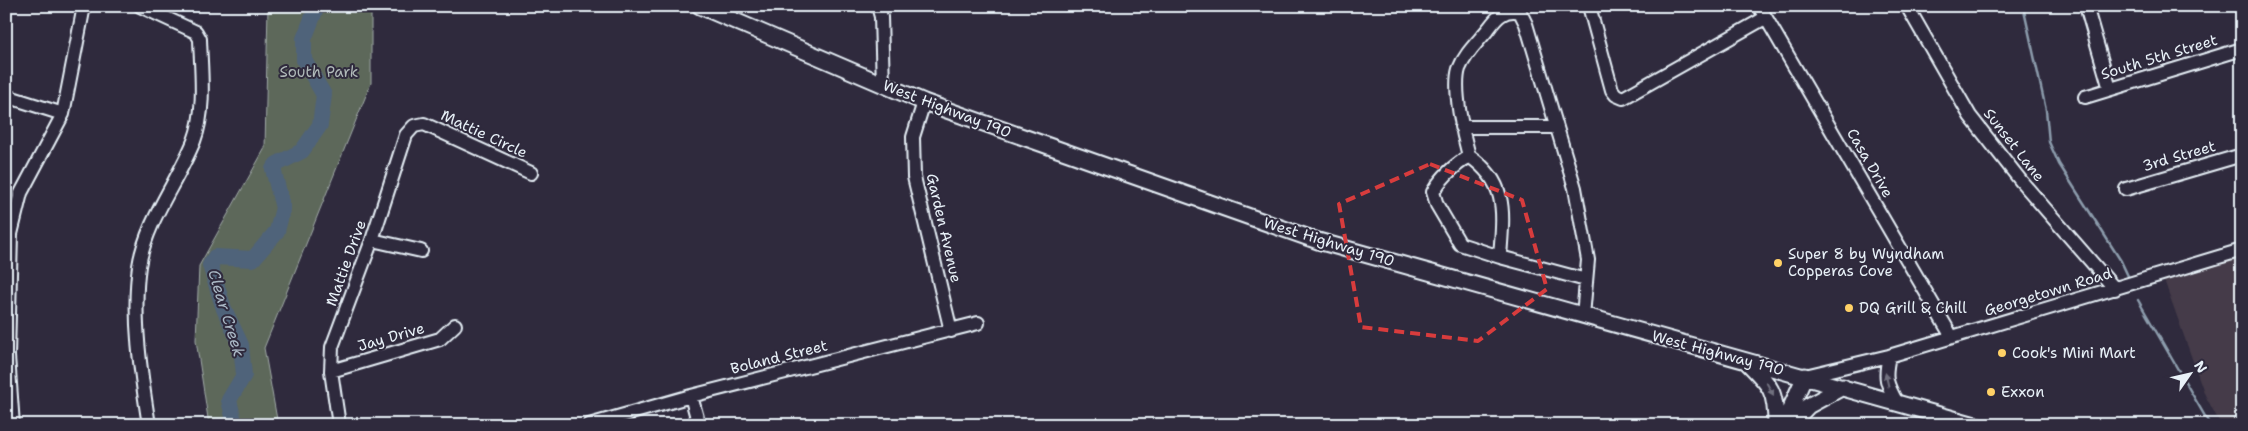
<svg xmlns="http://www.w3.org/2000/svg" width="2248" height="431" viewBox="0 0 2248 431" font-family="'Shantell Sans',sans-serif">
  <style>
    .built { fill: #443b48 }
    .green { fill: #5d675a; stroke: #a2aca9 }
    .lines { fill: none; stroke-linecap: round; stroke-linejoin: round }
    .stream { stroke: #8c9cac; stroke-width: 2.5 }
    .river { stroke: #4f647a; stroke-width: 16 }
    .minor-casing { stroke: #e8f1f8; stroke-width: 16 }
    .major-casing { stroke: #e8f1f8; stroke-width: 19 }
    .minor { stroke: #2f2a3d; stroke-width: 12 }
    .major { stroke: #2f2a3d; stroke-width: 15 }
    .oneway { fill: #70707e }
    .marked { fill: none; stroke: #d83c3d; stroke-width: 4; stroke-dasharray: 10 6; stroke-linejoin: round }
    .poi-dot { fill: #ffd166; stroke: #2f2a3d; stroke-width: 2 }
    .labels { text-anchor: middle; stroke-width: 4; stroke-linejoin: round; paint-order: stroke }
    .street-label { font-size: 15px; fill: #e8f1f8; stroke: #2f2a3d }
    .park-label { font-size: 15px; fill: #b0bab9; stroke: #2f2a3d }
    .poi-label { font-size: 15px; fill: #e8f1f8; stroke: #2f2a3d; text-anchor: start }
    .water-label { font-size: 16px; font-style: italic; fill: #abb9c6; stroke: #2f2a3d }
  </style>
  <rect width="100%" height="100%" fill="#2f2a3d"/>
  <filter id="ink" filterUnits="userSpaceOnUse"><feTurbulence type="fractalNoise" baseFrequency=".02" numOctaves="2"/><feDisplacementMap in="SourceGraphic" scale="10" xChannelSelector="R" yChannelSelector="G"/><feConvolveMatrix kernelMatrix="1 2 1 2 8 2 1 2 1" color-interpolation-filters="sRGB"/></filter>
  <g filter="url(#ink)">
    <!-- built -->
    <path class="built" d="M2242,256V425H2221L2205,395L2164,280Z"/>
    <!-- green -->
    <path class="green" d="M268,6H371V83L264,348L278,425H209L196,340L199,266L265,148Z"/>
    <g class="lines">
      <!-- stream -->
      <path class="stream" d="M2023,6L2046,110L2049,142L2059,164L2121,261L2128,276
        M2138,300L2210,425"/>
      <!-- river -->
      <path class="river" d="M235,425L229,400L244,375L241,345L224,309L210,265L215,257L253,259L277,231L283,208L273,169L277,164L302,151L320,125L324,95L304,60V39L317,6"/>
      <!-- minor casing -->
      <g class="minor-casing">
        <path id="minor" d="M140,6L196,32L200,39C201,71 206,110 194,141C177,183 146,221 139,266C132,316 141,375 149,425
          M878,6L881,17L883,85
          M1589,6L1612,90L1616,95L1623,98L1765,18
          M1759,6L1952,337
          M1907,6L1970,116L2021,181L2115,289
          M2086,6L2110,89
          M6,96L63,114
          M2085,97L2242,49
          M924,102L913,137L914,177L951,331
          M1461,127H1556
          M1469,156C1454,166 1442,176 1433,192L1437,205L1460,244L1500,257L1586,280
          M2126,189L2242,155
          M372,240L421,251
          M1500,257C1503,214 1509,183 1469,156C1463,135 1453,89 1459,69C1465,53 1479,41 1489,28C1497,17 1505,8 1520,12L1526,24L1575,188L1588,260L1583,316
          M1889,356C1884,378 1886,383 1897,403
          M331,371L440,339L455,325
          M1805,376L1889,356L2242,250
          M691,396L699,425
          M13,425L8,356L11,234L21,193L63,114L84,6
          M339,425L331,371L332,347L372,240L406,135L414,126L424,124L531,173
          M589,425L691,396L978,323"/>
      </g>
      <!-- major casing -->
      <g class="major-casing">
        <path id="major" d="M700,6L924,102L1318,241L1975,425
          M1748,363C1771,386 1776,391 1776,425
          M1783,425L1805,376
          M1790,425L1808,406L1843,387"/>
      </g>
      <!-- minor -->
      <use href="#minor" class="minor"/>
      <!-- major -->
      <use href="#major" class="major"/>
    </g>
    <!-- one-way arrows -->
    <defs><path id="oneway-solid" d="M-6-.8H1V-3.2L6.5 0L1 3.2V.8H-6Z" transform="scale(1.25)"/></defs>
    <g class="oneway">
      <use href="#oneway-solid" transform="translate(1887 380) rotate(-103)"/>
      <use href="#oneway-solid" transform="translate(1770 389) rotate(61)"/>
    </g>
  </g>
  <!-- marked area -->
  <path class="marked" d="M1430,164L1522,200L1547,289L1478,341L1361,327L1339,204Z"/>
  <!-- markers -->
  <g class="poi-dot">
    <circle cx="1778" cy="263" r="5"/>
    <circle cx="1849" cy="308" r="5"/>
    <circle cx="2002" cy="353" r="5"/>
    <circle cx="1991" cy="392" r="5"/>
  </g>
  <g class="labels">
    <!-- street labels -->
    <g class="street-label">
      <text transform="translate(2159 57) rotate(-17)" y="5">South 5th Street</text>
      <text transform="translate(947 109) rotate(21)" y="5">West Highway 190</text>
      <text transform="translate(484 134) rotate(25)" y="5">Mattie Circle</text>
      <text transform="translate(2014 145) rotate(52)" y="5">Sunset Lane</text>
      <text transform="translate(2179 156) rotate(-16)" y="5">3rd Street</text>
      <text transform="translate(1870 163) rotate(60)" y="5">Casa Drive</text>
      <text transform="translate(944 228) rotate(77)" y="5">Garden Avenue</text>
      <text transform="translate(1329 242) rotate(17)" y="5">West Highway 190</text>
      <text transform="translate(346 263) rotate(-70)" y="5">Mattie Drive</text>
      <text transform="translate(2048 292) rotate(-17)" y="5">Georgetown Road</text>
      <text transform="translate(391 337) rotate(-16)" y="5">Jay Drive</text>
      <text transform="translate(1718 353) rotate(15)" y="5">West Highway 190</text>
      <text transform="translate(779 357) rotate(-14)" y="5">Boland Street</text>
    </g>
    <!-- park labels -->
    <g class="park-label">
      <text x="319" y="77">South Park</text>
    </g>
    <!-- poi labels -->
    <g class="poi-label">
      <text x="1788" y="259">Super 8 by Wyndham<tspan x="1788" dy="17">Copperas Cove</tspan></text>
      <text x="1859" y="313">DQ Grill &amp; Chill</text>
      <text x="2012" y="358">Cook's Mini Mart</text>
      <text x="2001" y="397">Exxon</text>
    </g>
    <!-- water labels -->
    <g class="water-label">
      <text transform="translate(227 313) rotate(73)" y="6">Clear Creek</text>
    </g>
  </g>
  <!-- margin -->
  <rect width="2248" height="431" fill="none" stroke="#2f2a3d" stroke-width="25"/>
  <rect x="12" y="12" width="2223" height="406" fill="none" stroke="#e8f1f8" stroke-width="2" filter="url(#ink)"/>
  <!-- north arrow -->
  <g transform="translate(2190 374) rotate(56)" stroke="#2f2a3d" stroke-width="4" paint-order="stroke">
  <path d="M0-4L9 19L0 12L-9 19Z" fill="#e8f1f8"/>
  <text y="-8" font-size="14" font-weight="bold" text-anchor="middle" fill="#e8f1f8">N</text>
  </g>
</svg>
